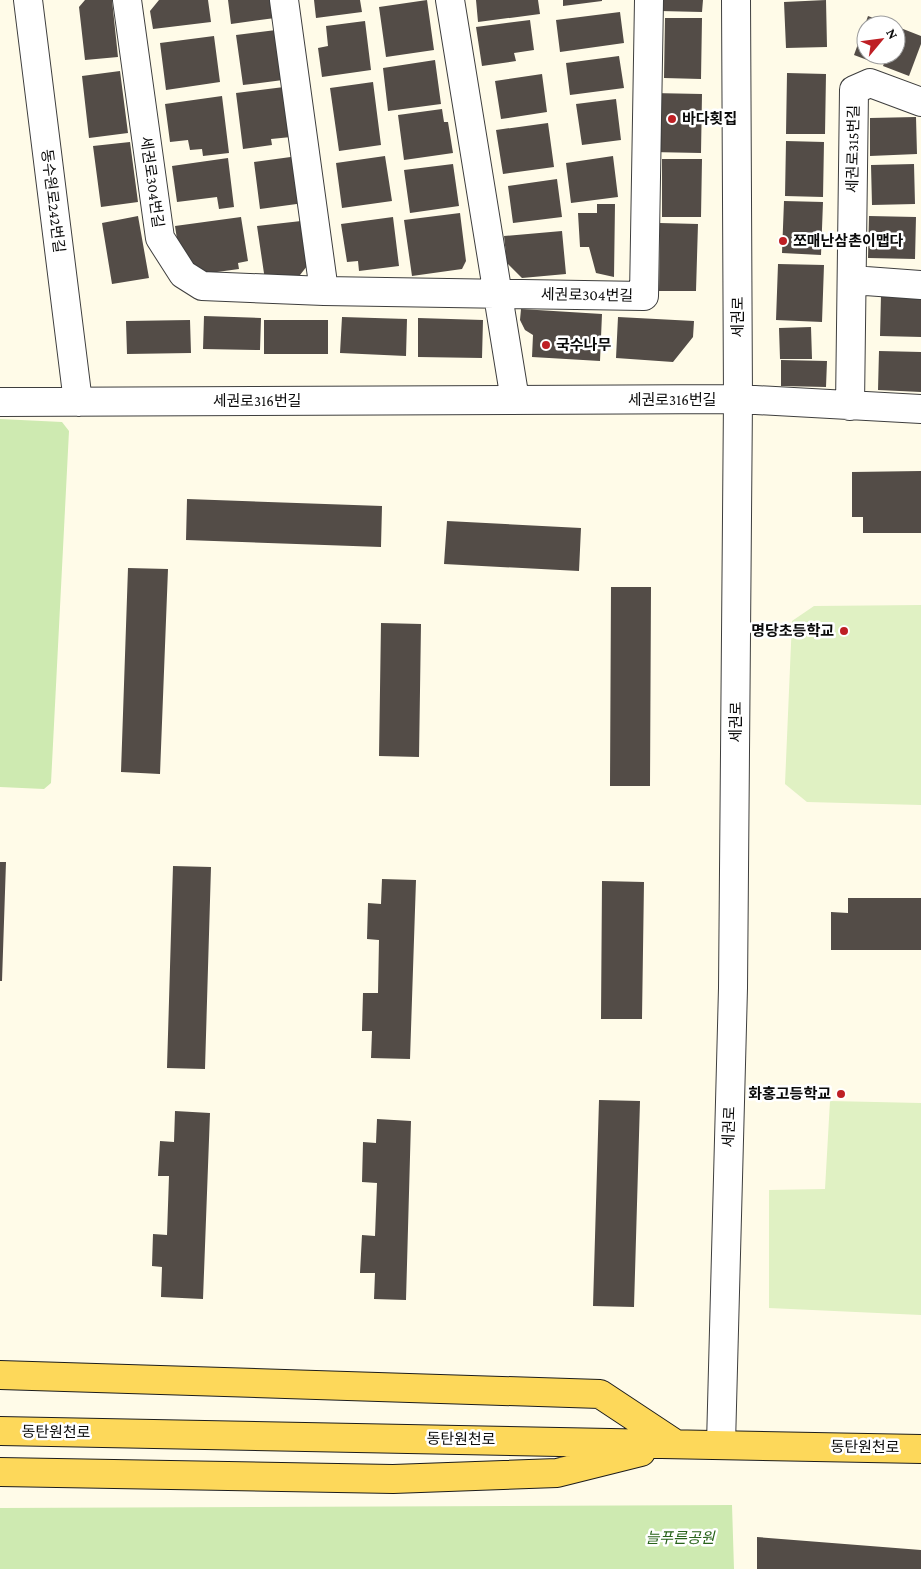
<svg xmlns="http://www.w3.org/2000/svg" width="921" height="1569" viewBox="0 0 921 1569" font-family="'Crimson Pro','Noto Sans KR',serif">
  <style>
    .green { fill: #ceeab1 }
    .pitch { fill: #e0f1c3 }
    .building { fill: #534c47 }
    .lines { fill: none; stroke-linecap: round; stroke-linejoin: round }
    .minor-casing { stroke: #3e3e3e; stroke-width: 30 }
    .major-casing { stroke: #1c1c1c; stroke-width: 30 }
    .minor { stroke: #fff; stroke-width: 28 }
    .major { stroke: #fdd85a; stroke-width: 28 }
    .poi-dot { fill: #be1f24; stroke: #fff; stroke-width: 2 }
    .labels { text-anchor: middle; stroke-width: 5; stroke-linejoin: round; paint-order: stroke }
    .poi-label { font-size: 15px; font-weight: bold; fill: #0b0b0b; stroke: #fff; text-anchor: start }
    .street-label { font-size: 15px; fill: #0b0b0b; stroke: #fff }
    .park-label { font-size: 15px; font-style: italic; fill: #28631a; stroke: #fff }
  </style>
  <rect width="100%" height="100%" fill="#fffbe8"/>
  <!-- green -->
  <path class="green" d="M0,419L62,422L69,431L51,783L44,789L0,787Z
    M732,1505L734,1569H0V1508Z"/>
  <!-- pitch -->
  <path class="pitch" d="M921,605V805L807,802L785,784L792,621L814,606Z
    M830,1101L921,1103V1315L769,1308V1190L825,1189Z"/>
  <!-- building -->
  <path class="building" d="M85,0H112L118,57L85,60L79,7Z
    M159,0H208L211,22L153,29L150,11Z
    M228,0H272L275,18L231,24Z
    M314,0H360L362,12L316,18Z
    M427,0L434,50L386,57L379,7Z
    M476,0H538L540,14L478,22Z
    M563,0H602V1L563,6Z
    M660,0H703L702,12L660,11Z
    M826,0L827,47L786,48L784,2Z
    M620,12L624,43L560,52L556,20Z
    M868,16L892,25H866V55H881L878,64L854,55Z
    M665,18H702L701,79L664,78Z
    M530,20L534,50L514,53L516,61L482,66L476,27Z
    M365,21L371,70L322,77L318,48L328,46L326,26Z
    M898,27L921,36V44L909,76L883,66L887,55H896Z
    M276,30L283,80L243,85L236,35Z
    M214,36L220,82L166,90L160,43Z
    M619,56L624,88L570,95L566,63Z
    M435,60L441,104L388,111L383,68Z
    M120,71L128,133L89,138L82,76Z
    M787,73L826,74L825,134H786Z
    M542,74L547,112L501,119L495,81Z
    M373,82L381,145L339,151L330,88Z
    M284,87L291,137L271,139L272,145L243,149L236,93Z
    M652,93L702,94L701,153L651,152Z
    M222,96L229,153L203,156L202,149L190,150L188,140L170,142L165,104Z
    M616,99L621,140L582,145L576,104Z
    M442,109L444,122H448L453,153L404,160L398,115Z
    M916,117L917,154L870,156V118Z
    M548,123L554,167L503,174L496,130Z
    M786,141L824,142L823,197L785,196Z
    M130,142L138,202L101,207L93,146Z
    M298,156L304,203L260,209L254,162Z
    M385,156L392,201L342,208L336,163Z
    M613,156L618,197L571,203L566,163Z
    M228,158L234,207L219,209L217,197L177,202L172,166Z
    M662,159H702L701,217H662Z
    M453,164L459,206L410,213L404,170Z
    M914,164L915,204L872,205L871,165Z
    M557,179L562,217L513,223L508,186Z
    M784,201L823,202L821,255L782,253Z
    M597,204H615L614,277L596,273L589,247H580L578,213H597Z
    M460,213L466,261L462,269L412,276L404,220Z
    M138,216L149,278L112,284L102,223Z
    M869,216L916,217L915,259L868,258Z
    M241,217L248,261L238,263L239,269L202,274L180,259L175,226Z
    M393,217L399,266L359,271L358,261L347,262L341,224Z
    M310,220L315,256L300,275L265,280L257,226Z
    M660,223L698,224L696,291H659Z
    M562,231L566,274L522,278L507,263L504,236Z
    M778,264L824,265L822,322L776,320Z
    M881,295L921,296V337L880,336Z
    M521,309L602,314L600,361L532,357L533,335L525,330L520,320Z
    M204,316L261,318L260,350L203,349Z
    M342,317L407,319L406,356L340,353Z
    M618,317L694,321L693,337L673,362L616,358Z
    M418,318L483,320L482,358L418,357Z
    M190,320L191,353L127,354L126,321Z
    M264,320H328V354H264Z
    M811,327L812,359H780L779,328Z
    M879,351L921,352V392L878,390Z
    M781,360L827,361L826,387L781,386Z
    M921,471V533H863V517H852V472Z
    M187,499L382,506L381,547L186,540Z
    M447,521L581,528L579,571L444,564Z
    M128,568L168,569L160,774L121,772Z
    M611,587H651L650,786H610Z
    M381,623L421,624L419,757L379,756Z
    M0,862H6L2,981H0Z
    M173,866L211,867L205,1069L167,1068Z
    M382,879L416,880L410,1059L371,1058L372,1031H362L363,993H378L379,940L367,939L368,903L381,904Z
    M602,881L644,882L642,1019H601Z
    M848,898H921V950H831V912L848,913Z
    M599,1100L640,1101L634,1307L593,1306Z
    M175,1111L210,1113L203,1299L161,1297L162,1267L152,1266L153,1234L167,1235L169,1176H158L160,1141L174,1142Z
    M377,1119L411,1121L406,1300L374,1299L375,1273H360L362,1235L375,1236L377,1183L362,1182L363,1142L376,1143Z
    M757,1537L921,1550V1569H757Z"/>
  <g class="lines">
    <!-- minor casing -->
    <g class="minor-casing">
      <path id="minor" d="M28,0L78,402
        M127,0L160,238L183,274L202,286L324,291
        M284,0L324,291L644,296L649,0
        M450,0L515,400
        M852,280L921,285
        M0,402L738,399L921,409
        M850,406L854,90L870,83L921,102
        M721,1444L733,988L738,399L736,0"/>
    </g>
    <!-- major casing -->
    <g class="major-casing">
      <path id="major" d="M0,1375L600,1394L674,1443
        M0,1431L921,1449
        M0,1472L393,1479L557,1473L641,1452"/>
    </g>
    <!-- minor -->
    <use href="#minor" class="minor"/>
    <!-- major -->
    <use href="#major" class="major"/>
  </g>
  <!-- markers -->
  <g class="poi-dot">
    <circle cx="672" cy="119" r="5"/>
    <circle cx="783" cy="241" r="5"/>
    <circle cx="546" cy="345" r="5"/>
    <circle cx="844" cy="631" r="5"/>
    <circle cx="841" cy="1094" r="5"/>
  </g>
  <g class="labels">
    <!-- poi labels -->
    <g class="poi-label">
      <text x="682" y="124">바다횟집</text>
      <text x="793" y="246">쪼매난삼촌이맵다</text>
      <text x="556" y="350">국수나무</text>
      <text x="834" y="636" text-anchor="end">명당초등학교</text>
      <text x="831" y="1099" text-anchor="end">화홍고등학교</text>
    </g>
    <!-- street labels -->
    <g class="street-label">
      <text transform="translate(853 149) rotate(-89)" y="5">세권로315번길</text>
      <text transform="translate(152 182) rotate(82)" y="5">세권로304번길</text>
      <text transform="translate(53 201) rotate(83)" y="5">동수원로242번길</text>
      <text transform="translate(587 295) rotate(1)" y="5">세권로304번길</text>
      <text transform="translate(738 317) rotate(-90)" y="5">세권로</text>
      <text x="672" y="405">세권로316번길</text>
      <text x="257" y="406">세권로316번길</text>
      <text transform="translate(736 722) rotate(-90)" y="5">세권로</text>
      <text transform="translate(729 1127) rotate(-88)" y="5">세권로</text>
      <text transform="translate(56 1432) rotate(1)" y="5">동탄원천로</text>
      <text transform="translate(461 1439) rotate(1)" y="5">동탄원천로</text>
      <text transform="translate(865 1447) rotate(1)" y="5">동탄원천로</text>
    </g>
    <!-- park labels -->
    <g class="park-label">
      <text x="680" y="1543">늘푸른공원</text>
    </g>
  </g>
  <!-- north arrow -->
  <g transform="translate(881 40) rotate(61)"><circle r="24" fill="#ffffff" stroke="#9d9d9d"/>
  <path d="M0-4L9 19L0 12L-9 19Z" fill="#be1f24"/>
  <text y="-8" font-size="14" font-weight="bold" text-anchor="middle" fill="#0b0b0b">N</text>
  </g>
</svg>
